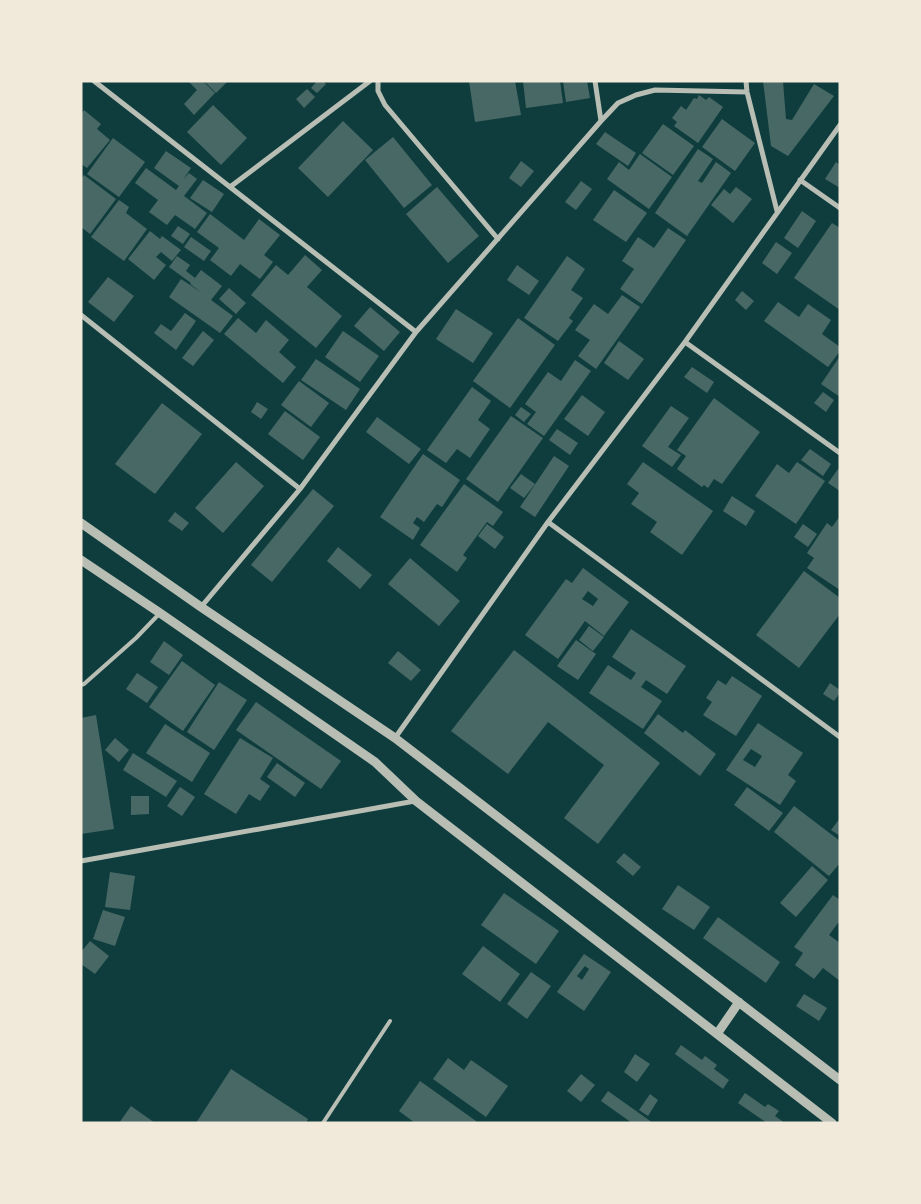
<svg xmlns="http://www.w3.org/2000/svg" width="921" height="1204" viewBox="0 0 921 1204" font-family="Commissioner,sans-serif">
  <style>
    .building { fill: #486865; fill-rule: evenodd }
    .lines { fill: none; stroke-linecap: round; stroke-linejoin: round }
    .service { stroke: #b8beb3; stroke-width: 4 }
    .minor { stroke: #b8beb3; stroke-width: 5 }
    .tertiary { stroke: #b8beb3; stroke-width: 9 }
  </style>
  <rect width="100%" height="100%" fill="#0f3d3e"/>
  <!-- building -->
  <path class="building" d="M188,81H203L215,93L194,115L184,104L197,90Z
    M204,81H228L216,93Z
    M317,81H323L326,84L317,93L311,88Z
    M469,81H515L521,115L475,122Z
    M523,81H560L563,103L526,108Z
    M563,81H587L590,98L566,102Z
    M763,81H783L786,119L792,120L814,84L834,96L788,156L771,146Z
    M307,89L315,97L304,108L296,99Z
    M699,95L706,100L709,97L723,107L698,143L674,126L677,122L672,118L681,106L686,110L694,98L697,99Z
    M213,105L247,138L221,165L187,132Z
    M84,110L101,124L97,129L110,140L87,168L81,164V114Z
    M722,119L755,143L735,171L702,147Z
    M343,121L373,150L328,197L298,168Z
    M663,124L694,146L673,175L642,153Z
    M605,132L636,153L628,166L596,144Z
    M393,137L432,185L404,208L365,160Z
    M113,138L145,162L119,197L87,174Z
    M698,149L713,159L698,181L702,183L716,162L731,173L687,236L655,213Z
    M166,151L191,168L183,180L189,173L197,179L184,196L207,213L195,229L175,215L167,225L149,212L158,200L135,183L146,168L176,190L179,186L154,168Z
    M640,154L672,177L649,209L607,179L619,162L629,170Z
    M521,161L534,171L521,187L509,178Z
    M836,162L840,165V188L825,179Z
    M84,175L116,199L90,234L81,227V179Z
    M203,180L224,194L212,212L190,198Z
    M581,181L592,189L576,210L565,202Z
    M437,187L479,236L448,263L406,214Z
    M736,187L752,199L733,223L711,205L724,189L730,194Z
    M614,190L647,213L626,242L593,220Z
    M119,200L129,207L126,213L147,229L124,261L91,237Z
    M802,211L816,221L798,248L784,238Z
    M210,214L244,240L259,219L280,235L264,255L273,262L260,279L240,264L231,276L210,260L219,248L197,232Z
    M832,223L840,228V310L794,278Z
    M178,226L190,234L183,244L171,236Z
    M668,228L686,240L642,304L620,289L634,269L622,261L638,237L654,248Z
    M150,231L160,239L162,236L181,250L172,261L161,252L156,257L166,265L154,280L128,259Z
    M191,237L211,251L204,261L184,247Z
    M776,242L792,253L777,274L762,263Z
    M305,255L322,270L307,287L342,316L316,348L251,295L276,265L288,275Z
    M177,256L190,265L186,271L195,278L201,270L222,286L211,300L233,316L220,333L169,297L181,279L202,293L190,284L191,283L169,267Z
    M567,256L585,269L571,290L583,298L569,318L573,321L558,341L524,318Z
    M517,265L539,281L529,295L507,280Z
    M108,277L134,296L114,322L88,302Z
    M229,288L246,303L236,314L219,299Z
    M742,291L754,301L746,310L735,300Z
    M622,295L640,307L596,369L578,356L590,340L575,330L594,304L608,314Z
    M778,302L799,317L808,304L831,320L822,334L840,347V351L828,367L764,321Z
    M370,307L400,332L384,351L354,326Z
    M456,309L493,333L473,363L436,339Z
    M185,313L196,321L176,350L154,333L161,324L171,331Z
    M238,318L256,333L266,320L289,340L279,352L296,367L283,383L224,334Z
    M518,318L555,345L510,408L473,381Z
    M203,331L214,340L193,366L182,358Z
    M343,331L379,356L360,382L325,357Z
    M619,341L644,359L628,380L604,363Z
    M840,356V397L821,384Z
    M316,359L360,389L346,410L301,380Z
    M575,360L591,371L544,436L527,424L536,412L525,404L548,372L561,381Z
    M692,367L714,382L707,393L684,377Z
    M299,381L329,403L311,427L281,405Z
    M472,387L491,401L478,420L490,429L470,458L457,449L446,463L427,450Z
    M823,392L834,400L826,412L814,403Z
    M582,395L605,412L588,436L564,419Z
    M714,398L760,432L722,484L714,479L708,488L704,485L702,487L677,469L686,456L677,450Z
    M257,402L268,409L261,419L251,412Z
    M162,403L202,434L155,494L115,464Z
    M671,406L689,418L668,447L681,455L672,467L642,446Z
    M521,407L531,414L524,422L515,415Z
    M285,411L320,437L303,460L268,434Z
    M511,416L543,438L498,502L466,479Z
    M377,417L421,449L409,464L366,432Z
    M557,429L578,443L570,455L549,440Z
    M810,449L831,464L823,476L801,460Z
    M423,454L460,480L442,507L437,504L424,522L417,517L413,523L420,528L413,540L380,517Z
    M554,456L569,466L535,517L520,507Z
    M236,462L264,486L223,533L195,508Z
    M643,462L713,511L682,555L650,532L657,522L631,504L639,493L627,484Z
    M797,462L825,481L796,524L755,496L777,464L789,473Z
    M838,469L840,470V491L828,483Z
    M521,474L535,484L524,498L510,488Z
    M464,484L503,512L493,526L487,522L463,555L467,558L457,572L420,545Z
    M313,489L334,506L272,582L251,565Z
    M732,496L755,511L746,526L723,511Z
    M175,512L189,523L182,531L168,521Z
    M840,516V590L807,568L814,558L807,553L827,523L832,527Z
    M487,524L504,537L495,549L478,536Z
    M803,524L817,534L808,547L794,537Z
    M338,547L372,575L360,589L327,561Z
    M410,558L460,601L439,626L388,584Z
    M583,568L629,602L604,636L585,621L558,659L525,635L566,579L572,583ZM588,591L598,599L593,606L582,599Z
    M804,571L840,598V614L799,668L756,635Z
    M589,626L604,637L593,651L579,640Z
    M631,629L686,666L667,694L646,680L641,687L662,701L643,729L589,693L608,665L631,680L636,673L612,657Z
    M576,640L596,654L578,680L557,666Z
    M164,641L183,655L169,675L150,662Z
    M514,650L660,763L598,844L564,818L604,765L548,722L508,774L451,731Z
    M398,651L421,670L411,681L388,663Z
    M182,661L215,685L183,731L149,707Z
    M137,673L158,687L147,703L126,689Z
    M732,676L762,696L736,736L703,715L712,702L706,698L718,680L726,685Z
    M219,682L247,700L214,750L187,732Z
    M830,683L840,690V693L834,701L823,694Z
    M256,702L341,761L321,789L236,730Z
    M658,714L683,733L685,730L716,754L700,776L644,733Z
    M96,715L114,829L81,834V718Z
    M758,723L803,753L788,775L796,781L780,805L726,770ZM751,749L762,756L755,767L743,760Z
    M165,724L210,753L192,782L146,753Z
    M115,738L129,750L119,762L105,750Z
    M240,738L273,758L260,779L270,786L260,801L249,794L236,814L204,794Z
    M133,753L177,781L166,797L123,770Z
    M277,763L305,783L295,797L267,777Z
    M180,787L195,797L182,816L167,806Z
    M747,787L783,813L769,831L734,805Z
    M131,796H149V814L131,815Z
    M794,806L840,841V863L829,876L774,832Z
    M840,818V836L831,830Z
    M624,853L641,867L633,876L616,862Z
    M812,866L828,880L796,917L780,903Z
    M110,872L135,876L130,910L105,907Z
    M678,885L710,907L694,930L662,909Z
    M504,893L559,931L536,964L481,925Z
    M833,895L840,900V924L838,923L829,935L840,943V981L823,968L814,979L795,965L803,953L794,947Z
    M103,910L125,917L115,946L93,939Z
    M718,917L780,962L766,983L703,938Z
    M90,941L109,956L95,974L81,964V952Z
    M483,946L520,974L500,1002L462,974Z
    M584,954L611,972L584,1011L557,992ZM585,966L589,969L582,980L577,976Z
    M531,972L551,986L527,1019L507,1004Z
    M804,994L827,1008L819,1021L796,1006Z
    M681,1045L702,1060L705,1056L717,1065L714,1069L729,1080L723,1089L675,1054Z
    M635,1054L650,1064L637,1082L624,1072Z
    M448,1058L464,1070L471,1060L508,1086L486,1117L433,1079Z
    M231,1069L308,1119L306,1123H196Z
    M581,1074L595,1085L581,1102L567,1091Z
    M420,1081L476,1121V1123H415L399,1111Z
    M608,1091L653,1123H632L601,1101Z
    M745,1093L765,1107L768,1104L779,1111L775,1116L785,1123H767L738,1103Z
    M650,1094L658,1100L648,1116L639,1110Z
    M131,1106L155,1123H119Z"/>
  <g class="lines">
    <!-- service -->
    <path class="service" d="M81,685L84,684L136,638L160,613
      M323,1123L390,1021"/>
    <!-- minor -->
    <path class="minor" d="M94,81L416,332
      M378,81V91L385,105L498,239
      M595,81L601,121
      M746,81L747,92L777,211
      M800,180L840,208
      M230,187L370,81
      M81,315L300,489
      M685,342L840,453
      M548,522L840,737
      M201,607L300,489L416,332L601,121L618,103L636,95L655,90L747,92
      M395,738L548,522L685,342L840,125
      M81,861L415,801"/>
    <!-- tertiary -->
    <path class="tertiary" d="M81,523L201,607L395,738L840,1080
      M81,560L160,613L375,762L416,801L832,1123
      M717,1034L739,1002"/>
  </g>
  <!-- border -->
  <rect width="921" height="1204" fill="none" stroke="#f1e9da" stroke-width="165"/>
</svg>
